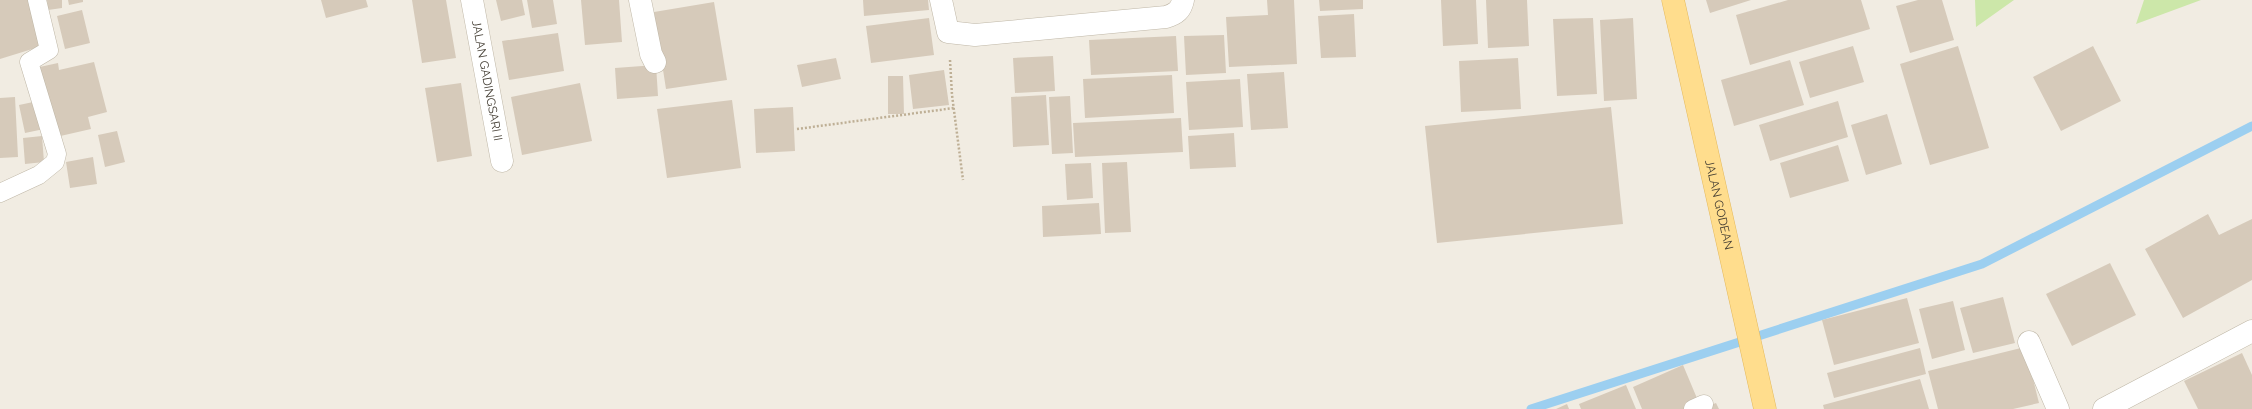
<svg xmlns="http://www.w3.org/2000/svg" width="2252" height="409" viewBox="0 0 2252 409" font-family="Raleway,sans-serif">
  <style>
    .green { fill: #cce7a9 }
    .lines { fill: none; stroke-linecap: round; stroke-linejoin: round }
    .stream { stroke: #9ccff0; stroke-width: 9 }
    .building { fill: #d6caba }
    .service-casing { stroke: #bfb7a7; stroke-width: 19 }
    .minor-casing { stroke: #bfb7a7; stroke-width: 23 }
    .primary-casing { stroke: #e4b95d; stroke-width: 23 }
    .path { stroke: #beaf95; stroke-width: 2.5; stroke-dasharray: 2 2; stroke-linecap: butt }
    .service { stroke: #fff; stroke-width: 18 }
    .minor { stroke: #fff; stroke-width: 22 }
    .primary { stroke: #ffdd8d; stroke-width: 22 }
    .labels { text-anchor: middle; stroke-width: 3; stroke-linejoin: round; paint-order: stroke }
    .street-label { font-size: 12px; fill: #423c32; stroke: #fff }
  </style>
  <rect width="100%" height="100%" fill="#f1ece2"/>
  <!-- green -->
  <path class="green" d="M1975,0H2014L1976,27Z
    M2144,0H2201L2136,24Z"/>
  <g class="lines">
    <!-- stream -->
    <path class="stream" d="M1531,409L1982,264L2252,126"/>
  </g>
  <!-- building -->
  <path class="building" d="M0,0H29L42,46L0,59Z
    M47,0H62V8L48,10Z
    M68,0H83V2L69,5Z
    M321,0H366L368,7L326,18Z
    M412,0H446L456,58L422,63Z
    M496,0H522L525,15L501,21Z
    M527,0H553L557,24L532,28Z
    M581,0H619L622,42L585,45Z
    M863,0H928L929,10L864,16Z
    M1267,0H1294L1297,64L1229,67L1226,17L1268,15Z
    M1319,0H1363V9L1320,11Z
    M1441,0H1476L1478,44L1443,46Z
    M1486,0H1527L1529,46L1488,48Z
    M1706,0H1751L1710,13Z
    M1788,0H1861L1870,29L1750,65L1736,15Z
    M1918,0H1942L1954,40L1910,53L1896,6Z
    M714,2L727,80L666,89L654,12Z
    M82,10L90,43L65,49L57,16Z
    M1354,14L1356,57L1321,58L1318,16Z
    M929,18L934,55L871,63L866,26Z
    M1593,18L1597,94L1557,96L1553,19Z
    M1633,18L1637,99L1604,101L1600,20Z
    M558,33L564,71L509,80L502,41Z
    M1224,35L1226,73L1186,75L1184,36Z
    M1176,36L1178,71L1091,75L1089,40Z
    M1853,46L1864,82L1810,98L1799,62Z
    M1958,46L1989,148L1930,165L1900,64Z
    M2093,46L2121,101L2061,131L2033,77Z
    M1053,56L1055,91L1015,93L1013,58Z
    M836,58L841,79L802,87L797,65Z
    M1518,58L1521,109L1461,112L1459,61Z
    M1790,60L1804,105L1734,126L1721,80Z
    M94,62L107,112L88,117L91,129L56,137L35,68L58,63L59,70Z
    M656,65L658,96L617,99L615,68Z
    M944,70L949,105L913,109L909,75Z
    M1284,72L1288,128L1251,130L1247,74Z
    M1172,75L1174,113L1085,118L1083,79Z
    M888,76H903L904,114H888Z
    M1240,79L1243,127L1189,130L1186,82Z
    M461,83L472,156L437,162L425,88Z
    M580,83L592,141L522,155L511,97Z
    M1046,95L1049,145L1013,147L1011,97Z
    M1070,96L1073,153L1052,154L1049,97Z
    M15,97L18,157L0,158V98Z
    M732,100L741,168L667,178L657,109Z
    M38,101L44,129L25,133L19,105Z
    M1838,101L1848,137L1770,161L1759,125Z
    M793,107L795,151L756,153L754,109Z
    M1611,107L1623,224L1437,243L1425,126Z
    M1887,114L1902,164L1866,175L1851,125Z
    M1181,118L1183,152L1075,157L1073,123Z
    M117,131L125,162L105,167L98,135Z
    M1234,133L1236,167L1190,169L1188,136Z
    M42,136L44,162L25,164L23,138Z
    M1838,145L1849,181L1790,198L1780,163Z
    M93,157L97,184L70,188L66,162Z
    M1127,162L1131,232L1105,233L1102,163Z
    M1091,163L1093,198L1067,200L1065,164Z
    M1099,203L1101,234L1043,237L1042,206Z
    M2208,214L2219,235L2252,219V280L2183,318L2145,249Z
    M2110,263L2136,315L2072,346L2046,294Z
    M2003,297L2015,343L1973,353L1960,308Z
    M1907,298L1919,343L1834,365L1822,320Z
    M1953,301L1965,350L1932,359L1919,309Z
    M2025,347L2039,403L2013,409H1938L1928,371Z
    M1920,348L1926,374L1834,398L1827,373Z
    M2242,353L2252,375V409H2198L2184,381Z
    M1683,365L1699,403L1685,409H1642L1633,387Z
    M1920,379L1929,409H1824L1823,405Z
    M1626,385L1636,409H1581L1579,404Z
    M1716,403L1719,409H1701Z
    M1567,404L1569,409H1556Z"/>
  <g class="lines">
    <!-- service casing -->
    <g class="service-casing">
      <path id="service" d="M0,193L39,175L55,162L57,154L29,62L49,50L37,0
        M1693,409L1704,404"/>
    </g>
    <!-- minor casing -->
    <g class="minor-casing">
      <g id="minor">
        <path id="s1" d="M472,0L502,161"/>
        <path d="M640,0L651,54L655,62"/>
        <path d="M941,0L948,32L975,35L1166,17C1176,14 1181,10 1183,0"/>
        <path d="M2029,342L2058,409"/>
        <path d="M2104,409L2252,331"/>
      </g>
    </g>
    <!-- primary casing -->
    <g class="primary-casing">
      <g id="primary">
        <path id="s2" d="M1673,0L1765,409"/>
      </g>
    </g>
    <!-- path -->
    <path class="path" d="M950,60L952,95L963,180
      M797,129L954,108"/>
    <!-- service -->
    <use href="#service" class="service"/>
    <!-- minor -->
    <use href="#minor" class="minor"/>
    <!-- primary -->
    <use href="#primary" class="primary"/>
  </g>
  <g class="labels">
    <!-- street labels -->
    <g class="street-label">
      <text dy="4" stroke="none"><textPath href="#s1" startOffset="82">JALAN GADINGSARI II</textPath></text>
      <text dy="4" stroke="none"><textPath href="#s2" startOffset="210">JALAN GODEAN</textPath></text>
    </g>
  </g>
</svg>
